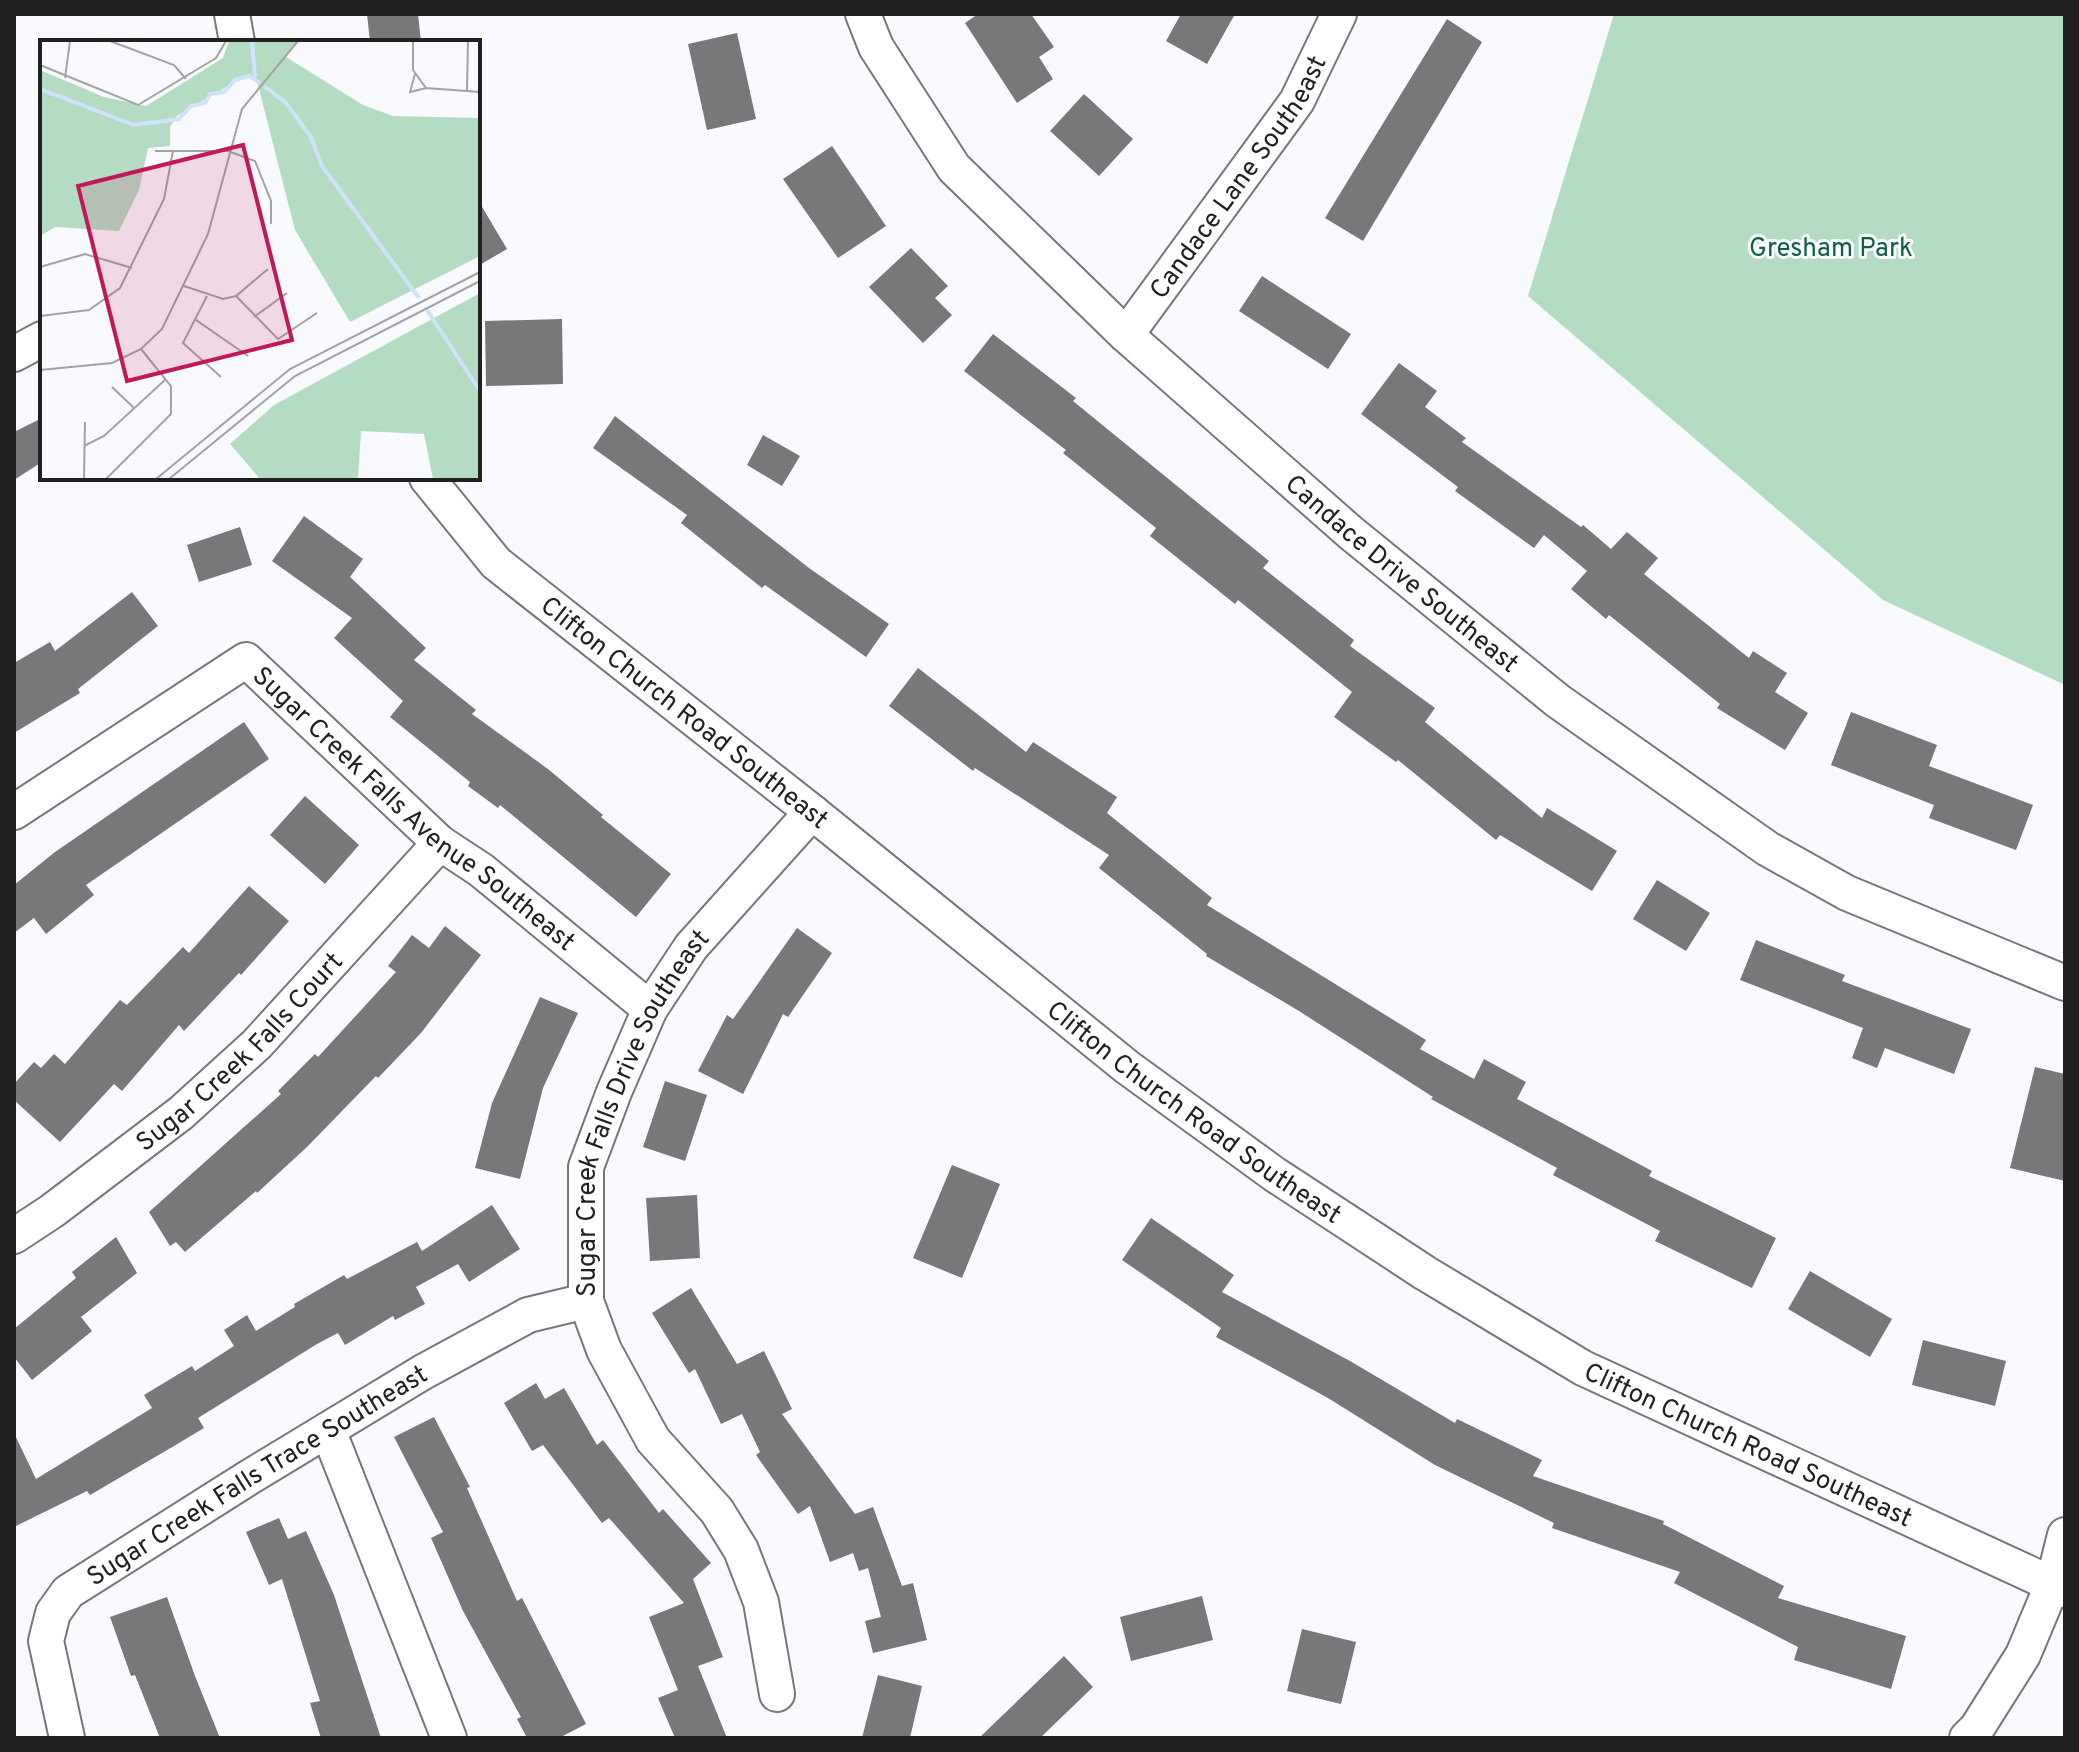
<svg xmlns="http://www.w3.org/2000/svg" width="2079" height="1752" viewBox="0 0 2079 1752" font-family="Overpass,sans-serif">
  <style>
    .green { fill: #b4dcc3 }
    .building { fill: #78787b }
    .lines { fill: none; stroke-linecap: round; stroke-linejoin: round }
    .minor-casing { stroke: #76777a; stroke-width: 38 }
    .minor { stroke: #fff; stroke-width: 34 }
    .labels { text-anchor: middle; stroke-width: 6; stroke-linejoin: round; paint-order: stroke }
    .street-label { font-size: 26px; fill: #212122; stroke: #f9fafd }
    .park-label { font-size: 26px; fill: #0d613d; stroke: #f9fafd }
    .inset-river { fill: none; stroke: #d0e3fc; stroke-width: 4 }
    .inset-road { fill: none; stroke: #a3a3a5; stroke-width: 2 }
    .view { fill: #c2185b; fill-opacity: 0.15; stroke: #c2185b; stroke-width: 4 }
    .inset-edge { fill: none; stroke: #212122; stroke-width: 4 }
  </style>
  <rect width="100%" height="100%" fill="#f9fafd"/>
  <!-- green -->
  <path class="green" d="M1614,14H2065V685L1883,600L1528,296Z"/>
  <!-- building -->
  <path class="building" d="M367,14H418L421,42H370Z
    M978,14H1031L1054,47L1039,57L1053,79L1017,103L965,23Z
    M1181,14H1235L1207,64L1166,41Z
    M1447,19L1482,42L1363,241L1325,218Z
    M737,33L756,119L707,130L688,44Z
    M1084,94L1133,139L1099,176L1050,131Z
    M832,146L886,226L838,258L783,179Z
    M478,200L507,249L478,266Z
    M911,248L948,286L935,298L952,315L923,343L869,287Z
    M1262,276L1351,334L1328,369L1239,311Z
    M562,319L563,384L486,386L485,321Z
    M993,334L1076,398L1073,401L1269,561L1263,568L1354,640L1350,646L1435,708L1425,722L1542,818L1547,808L1617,851L1592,891L1500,835L1496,840L1398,760L1396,762L1334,717L1352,692L1238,600L1235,604L1150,536L1156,528L1063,453L1066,450L964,371Z
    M1399,363L1437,391L1425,407L1466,438L1462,442L1581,527L1583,525L1611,549L1627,532L1658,558L1644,574L1749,658L1753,651L1787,673L1775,692L1808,713L1785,750L1717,708L1720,704L1609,615L1606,619L1571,589L1587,571L1544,535L1534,548L1455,491L1458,487L1361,414Z
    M615,416L809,568L889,624L866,657L765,585L762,588L681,523L687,515L593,448Z
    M42,418V462L14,480V432Z
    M763,435L800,456L782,486L747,465Z
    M304,516L363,559L350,577L426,648L414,660L476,710L472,714L548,769L603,815L601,817L671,874L636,917L500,805L498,808L468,786L470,782L390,717L403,701L334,638L352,618L272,561Z
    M240,527L252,565L199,582L187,545Z
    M132,592L158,626L78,689L80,693L14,733V663L50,642L55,651Z
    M918,668L1026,752L1033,742L1117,797L1107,813L1212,898L1207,905L1426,1040L1420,1049L1474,1079L1484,1059L1526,1082L1517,1099L1652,1171L1649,1176L1776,1238L1752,1288L1655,1241L1660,1231L1553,1175L1557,1168L1431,1099L1433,1097L1299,1011L1206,956L1207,954L1099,868L1109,855L975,768L973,771L889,706Z
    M1851,712L1937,745L1929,766L2033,805L2016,850L1929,818L1934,805L1831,765Z
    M244,722L269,759L86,885L94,895L46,934L34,918L14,933V885L55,852Z
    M305,796L359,845L325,884L270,835Z
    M1657,880L1710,913L1686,951L1633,919Z
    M249,886L289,921L241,975L239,973L184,1031L179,1025L122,1091L114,1084L60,1142L14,1100V1084L34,1062L41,1068L54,1054L65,1064L120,1000L127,1005L183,947L189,953Z
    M445,926L481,955L421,1033L378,1078L376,1076L307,1147L257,1193L256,1191L185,1252L176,1242L170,1246L149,1212L281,1094L278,1091L315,1054L318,1057L396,972L388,966L412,935L429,948Z
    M797,928L832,953L788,1017L783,1014L743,1094L698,1071L727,1015L733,1019Z
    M1756,940L1845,975L1842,981L1971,1029L1954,1074L1885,1048L1877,1068L1852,1058L1863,1028L1740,980Z
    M540,997L578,1013L543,1088L520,1179L475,1168L492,1103Z
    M2035,1067L2065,1074V1181L2010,1168Z
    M665,1081L707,1095L685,1161L643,1147Z
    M952,1165L1000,1184L962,1278L913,1258Z
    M697,1195L700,1258L650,1261L646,1198Z
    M492,1205L520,1249L469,1282L458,1264L416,1287L425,1304L395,1320L393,1316L345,1345L338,1333L317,1344L198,1418L204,1428L174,1446L90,1495L87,1491L14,1527V1433L36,1479L152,1408L144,1395L192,1366L195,1371L234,1346L224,1330L247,1315L256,1331L295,1307L294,1304L344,1275L347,1279L417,1242L422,1251Z
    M1151,1218L1234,1275L1222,1292L1350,1361L1455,1423L1457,1419L1542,1460L1533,1476L1664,1521L1663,1524L1784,1586L1778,1598L1906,1636L1891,1689L1794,1660L1798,1647L1674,1583L1680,1572L1552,1528L1554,1523L1435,1465L1328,1398L1216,1337L1221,1328L1122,1260Z
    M116,1237L137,1273L81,1317L92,1331L32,1380L14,1357V1329L76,1278L72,1272Z
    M1810,1271L1892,1319L1870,1357L1788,1309Z
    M691,1288L737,1364L764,1351L792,1409L782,1414L855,1514L873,1507L902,1586L913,1583L927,1640L873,1653L865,1621L881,1617L868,1568L859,1571L853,1553L830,1562L810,1506L798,1514L756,1455L760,1452L742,1414L721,1424L695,1369L689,1373L652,1313Z
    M1923,1340L2006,1361L1995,1406L1912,1385Z
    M536,1383L545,1399L564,1388L597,1445L603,1440L659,1513L663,1509L711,1563L693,1579L723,1657L698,1666L727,1738H675L658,1698L678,1690L649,1617L684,1603L609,1518L602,1523L543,1445L532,1451L504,1403Z
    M434,1417L470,1487L467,1488L517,1601L522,1598L586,1724L559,1738H527L517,1719L521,1717L463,1611L431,1538L443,1532L394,1437Z
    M279,1518L288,1539L306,1531L334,1595L381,1738H321L310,1703L320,1701L282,1579L269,1585L246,1532Z
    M1202,1596L1213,1640L1131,1661L1120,1617Z
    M167,1597L195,1676L220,1738H160L135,1675L131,1676L110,1617Z
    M1302,1629L1356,1642L1341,1704L1287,1691Z
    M1064,1656L1093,1687L1040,1738H979Z
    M878,1675L922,1686L910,1738H862Z"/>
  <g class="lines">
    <!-- minor casing -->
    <g class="minor-casing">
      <g id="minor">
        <path d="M232,14L237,42"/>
        <path id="s1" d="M863,14L876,47L954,168L1126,335L1351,533L1558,701L1768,849L1847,893L2065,983"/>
        <path id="s2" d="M1126,335L1297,101L1339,14"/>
        <path d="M14,354L42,339"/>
        <path id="s3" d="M427,478L496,563L812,812L1127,1067L1274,1174L1425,1273L1583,1368L2065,1590"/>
        <path id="s4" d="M14,812L246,660L440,843L481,870L650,1009"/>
        <path id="s5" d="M14,1236L52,1211L181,1113L257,1044L440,843"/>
        <path d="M328,1430L449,1738"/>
        <path id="s6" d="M777,1694L761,1602L741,1550L717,1511L653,1440L604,1350L586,1301V1167L614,1092L650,1009L691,947L812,812"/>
        <path id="s7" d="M67,1738L46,1641L53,1613L68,1592L248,1478L423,1372L528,1315L586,1301"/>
        <path d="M1967,1738L1977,1728L2023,1655L2053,1583L2065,1535"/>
      </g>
    </g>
    <!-- minor -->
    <use href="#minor" class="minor"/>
  </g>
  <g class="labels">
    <!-- street labels -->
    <g class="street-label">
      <text dy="9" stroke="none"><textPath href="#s2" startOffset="194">Candace Lane Southeast</textPath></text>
      <text dy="9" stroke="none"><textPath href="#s1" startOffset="784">Candace Drive Southeast</textPath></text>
      <text dy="9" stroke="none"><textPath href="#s3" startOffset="350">Clifton Church Road Southeast</textPath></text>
      <text dy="9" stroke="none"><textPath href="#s4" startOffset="502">Sugar Creek Falls Avenue Southeast</textPath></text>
      <text dy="9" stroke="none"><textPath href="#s5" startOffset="292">Sugar Creek Falls Court</textPath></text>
      <text dy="9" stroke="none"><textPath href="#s3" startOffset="998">Clifton Church Road Southeast</textPath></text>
      <text dy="9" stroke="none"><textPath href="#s6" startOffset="646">Sugar Creek Falls Drive Southeast</textPath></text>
      <text dy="9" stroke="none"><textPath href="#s3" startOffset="1646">Clifton Church Road Southeast</textPath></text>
      <text dy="9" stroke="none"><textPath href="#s7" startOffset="376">Sugar Creek Falls Trace Southeast</textPath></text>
    </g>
    <!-- park labels -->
    <g class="park-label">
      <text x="1831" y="256">Gresham Park</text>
    </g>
  </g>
  <!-- overview -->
  <g transform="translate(40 40)">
    <rect width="440" height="440" fill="#f9fafd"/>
    <path d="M189,1H258L246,17L323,65L353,76L440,78V216L310,282L255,190L217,41L205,36L137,76L130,87V106L108,108L99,150L79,191L15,187L0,196V30L64,57L106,66L183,18ZM440,253V439H393L384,394L321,391L318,439H220L190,404L234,365Z" fill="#b4dcc3"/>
    <path class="inset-river" d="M212,1L215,37M224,46L246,63L271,97L282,126L379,258M0,49L94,85L139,79L151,66L165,63L170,54L184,52L195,40L209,36L220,43M387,270L440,351"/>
    <path class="inset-road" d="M70,1L134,25L146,39M373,1V30L386,48L440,52M0,25L98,65L176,18L186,1M375,34L370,52L386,48M25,38L30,1M427,50L428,1M115,111H188L215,121L231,161V184M0,227L45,214L92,228M144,246L183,259L196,256L228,229M167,256L143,303L181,337M196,256L238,299L277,273M0,276L49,270L80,248L124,159L133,111M214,277L247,253M156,280L208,316M0,330L72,323L101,309L122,289L168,194L202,69L258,1M72,347L94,368M44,406L64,396L126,339M44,439L45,382M66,439L131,374V346L101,309M116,439L250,329L440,232M129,439L255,336L440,241"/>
    <path class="view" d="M203,105L252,300L87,341L38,146Z"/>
    <rect width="440" height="440" class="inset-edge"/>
  </g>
  <!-- border -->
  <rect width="2079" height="1752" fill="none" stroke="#212122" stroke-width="32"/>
</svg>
